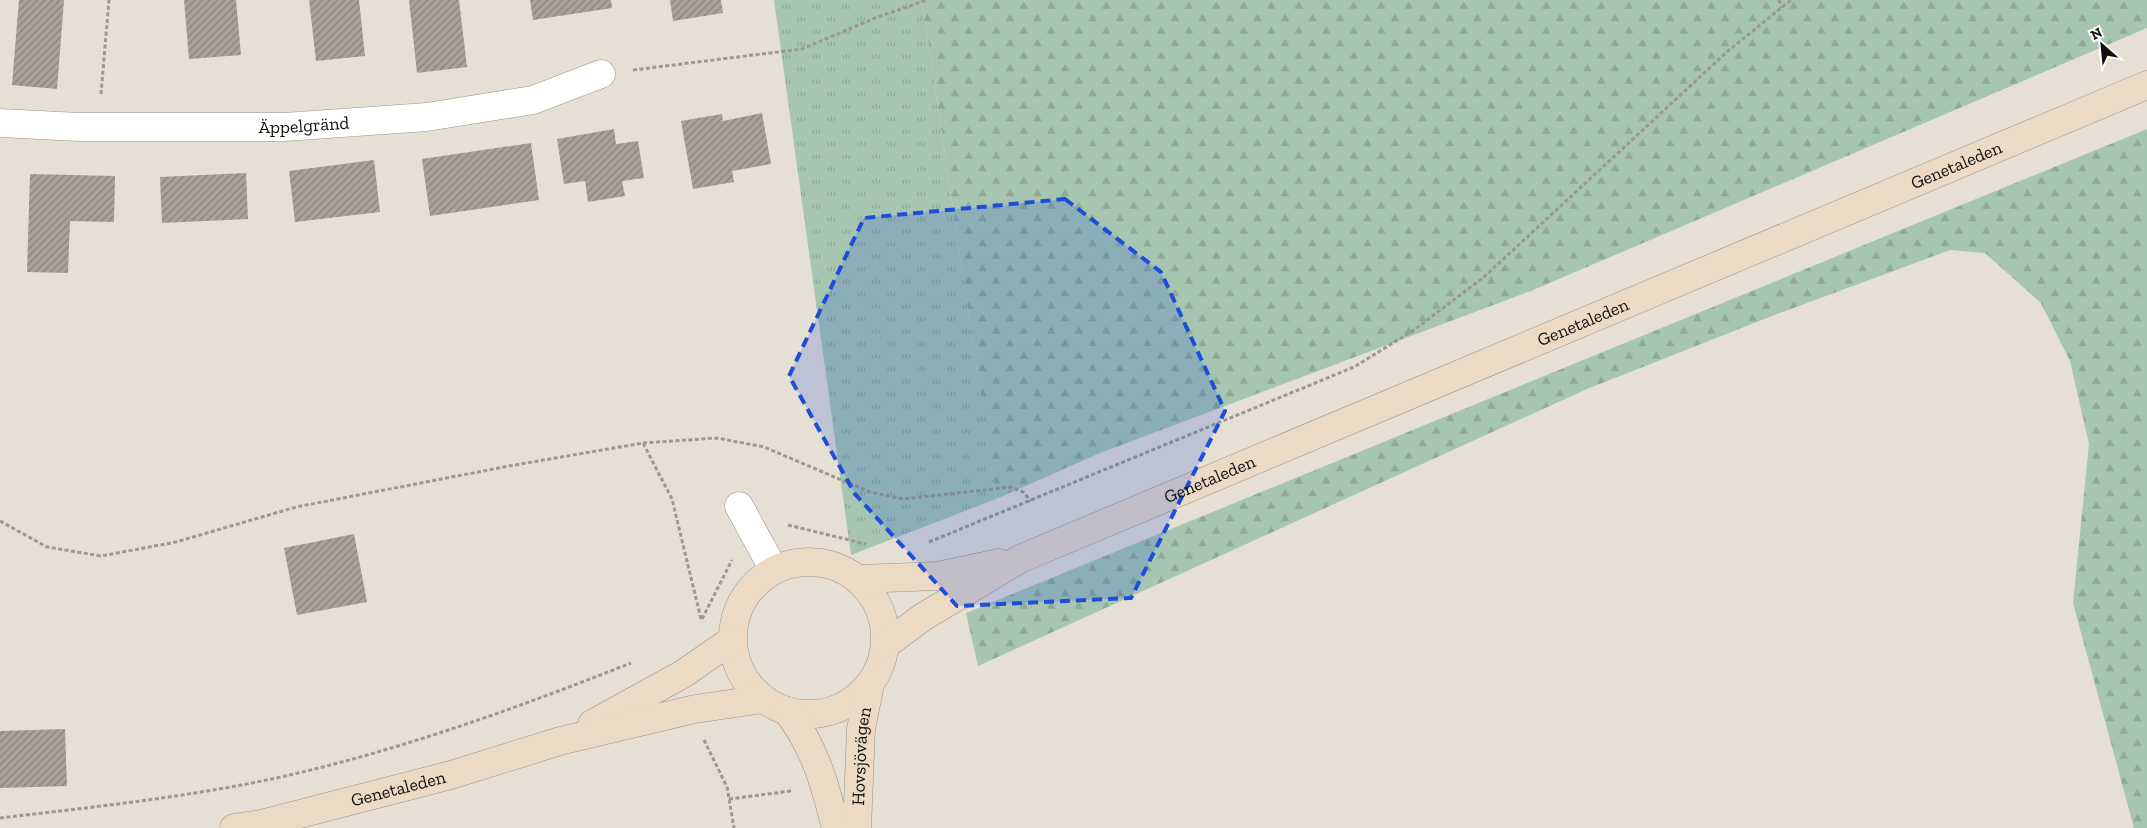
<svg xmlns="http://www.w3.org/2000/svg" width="2147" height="828" viewBox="0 0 2147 828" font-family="'Zilla Slab',serif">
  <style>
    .grass { fill: url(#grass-tufts) }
    .forest { fill: url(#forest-firs) }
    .building { fill: url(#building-hatch) }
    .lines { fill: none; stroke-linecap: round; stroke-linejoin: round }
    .street-casing { stroke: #989288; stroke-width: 29 }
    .secondary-casing { stroke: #989288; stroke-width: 29 }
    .path { stroke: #9c988f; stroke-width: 3; stroke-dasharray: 4 2.5; stroke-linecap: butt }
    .street { stroke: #fff; stroke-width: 28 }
    .secondary { stroke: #ecdac4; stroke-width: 28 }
    .marked { fill: #1d4ed8; fill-opacity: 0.2; stroke: #1d4ed8; stroke-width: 4; stroke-dasharray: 10 6; stroke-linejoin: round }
    .labels { text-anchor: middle; stroke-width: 5; stroke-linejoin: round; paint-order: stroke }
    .street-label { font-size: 18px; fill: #110f0b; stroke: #fff }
  </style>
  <defs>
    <pattern id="grass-tufts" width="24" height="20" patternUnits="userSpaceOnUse" patternTransform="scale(1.25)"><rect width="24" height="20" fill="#a7c6b1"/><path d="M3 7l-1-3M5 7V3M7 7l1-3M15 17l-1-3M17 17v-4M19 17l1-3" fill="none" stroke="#8fa997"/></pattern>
    <pattern id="forest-firs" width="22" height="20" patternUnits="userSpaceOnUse" patternTransform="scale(1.25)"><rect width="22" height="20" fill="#a7c6b1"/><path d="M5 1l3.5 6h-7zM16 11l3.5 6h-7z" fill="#8fa997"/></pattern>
    <pattern id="building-hatch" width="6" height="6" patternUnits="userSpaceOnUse" patternTransform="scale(1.25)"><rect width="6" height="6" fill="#a8a298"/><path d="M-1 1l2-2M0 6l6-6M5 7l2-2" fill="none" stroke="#87827a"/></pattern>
  </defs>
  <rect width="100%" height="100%" fill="#e5dfd4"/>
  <!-- grass -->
  <path class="grass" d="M774,0H922L996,499L851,555Z"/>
  <!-- forest -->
  <path class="forest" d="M922,0H2147V28L1533,290L1100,453L996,499Z
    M2147,129V828H2134L2073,603L2089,444L2070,361L2041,303L1985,253L1950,250L1772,316L1587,389L978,666L966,613Z"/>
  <!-- building -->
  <path class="building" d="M19,0H64L57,89L12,85Z
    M184,0H236L241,55L189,59Z
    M309,0H359L365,56L316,61Z
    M409,0H459L467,67L417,73Z
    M530,0H611L612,8L533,20Z
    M670,0H721L723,13L673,21Z
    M762,113L771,164L732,171L734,182L693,189L681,121L722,114L723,121Z
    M614,129L616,144L638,141L644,178L622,181L625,196L588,202L585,181L564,184L557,139Z
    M531,143L539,200L430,216L422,159Z
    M374,160L380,212L295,222L289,171Z
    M246,173L248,219L162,223L160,177Z
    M30,174L115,176L114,222L70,221L68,273L27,272Z
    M354,534L367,602L297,615L284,548Z
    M65,729L67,786L0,788V731Z"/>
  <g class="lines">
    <!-- street casing -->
    <g class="street-casing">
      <g id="street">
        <path id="s1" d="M0,123L79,127H285L427,117L533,100L601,74"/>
        <path d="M739,506L774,570"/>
      </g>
    </g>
    <!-- secondary casing -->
    <g class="secondary-casing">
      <g id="secondary">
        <circle cx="809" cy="638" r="76"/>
        <path d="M859,579L938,576L999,563"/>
        <path id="s2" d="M885,645L923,617L1020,559L2147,85"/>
        <path d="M787,711C815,747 825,785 836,828"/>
        <path d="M592,724L683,674L732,640"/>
        <path id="s3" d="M234,828L261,824L451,775L560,741L695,709L763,699"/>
        <path id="s4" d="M857,828L861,729L870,684"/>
      </g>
    </g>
    <!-- path -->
    <path class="path" d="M1779,0L1782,8
      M633,70L802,49L875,18L927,0
      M101,94L109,0
      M643,443L717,438L764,447L870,492L903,499L1011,487L1023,492L1031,501
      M0,521L47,547L101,556L176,542L296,507L509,466L643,443L672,499L701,619
      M788,525L866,544
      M929,542L1354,367L1414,330L1484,277L1728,51L1791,0
      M702,619L732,560
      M704,740L727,787L734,828
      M729,799L791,791
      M0,818C94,807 189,797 281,777C401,750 517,708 631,663"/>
    <!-- street -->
    <use href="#street" class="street"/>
    <!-- secondary -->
    <use href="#secondary" class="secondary"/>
  </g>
  <!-- marked area -->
  <path class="marked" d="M1065,199L1161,272L1225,411L1131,598L957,606L855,494L789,376L864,218Z"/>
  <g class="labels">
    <!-- street labels -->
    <g class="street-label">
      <text dy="6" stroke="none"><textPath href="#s1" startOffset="304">Äppelgränd</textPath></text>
      <text dy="6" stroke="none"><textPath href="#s2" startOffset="1176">Genetaleden</textPath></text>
      <text dy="6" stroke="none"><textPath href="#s2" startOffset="771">Genetaleden</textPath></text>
      <text dy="6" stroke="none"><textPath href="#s2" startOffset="366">Genetaleden</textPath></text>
      <text dy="6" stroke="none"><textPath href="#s4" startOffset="72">Hovsjövägen</textPath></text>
      <text dy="6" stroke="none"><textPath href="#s3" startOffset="169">Genetaleden</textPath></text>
    </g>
  </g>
  <!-- north arrow -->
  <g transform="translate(2102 45) rotate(333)" stroke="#ffffff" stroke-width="4" paint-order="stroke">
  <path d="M0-4L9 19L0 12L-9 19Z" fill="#110f0b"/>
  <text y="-8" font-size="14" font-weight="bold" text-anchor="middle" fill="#110f0b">N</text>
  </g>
</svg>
